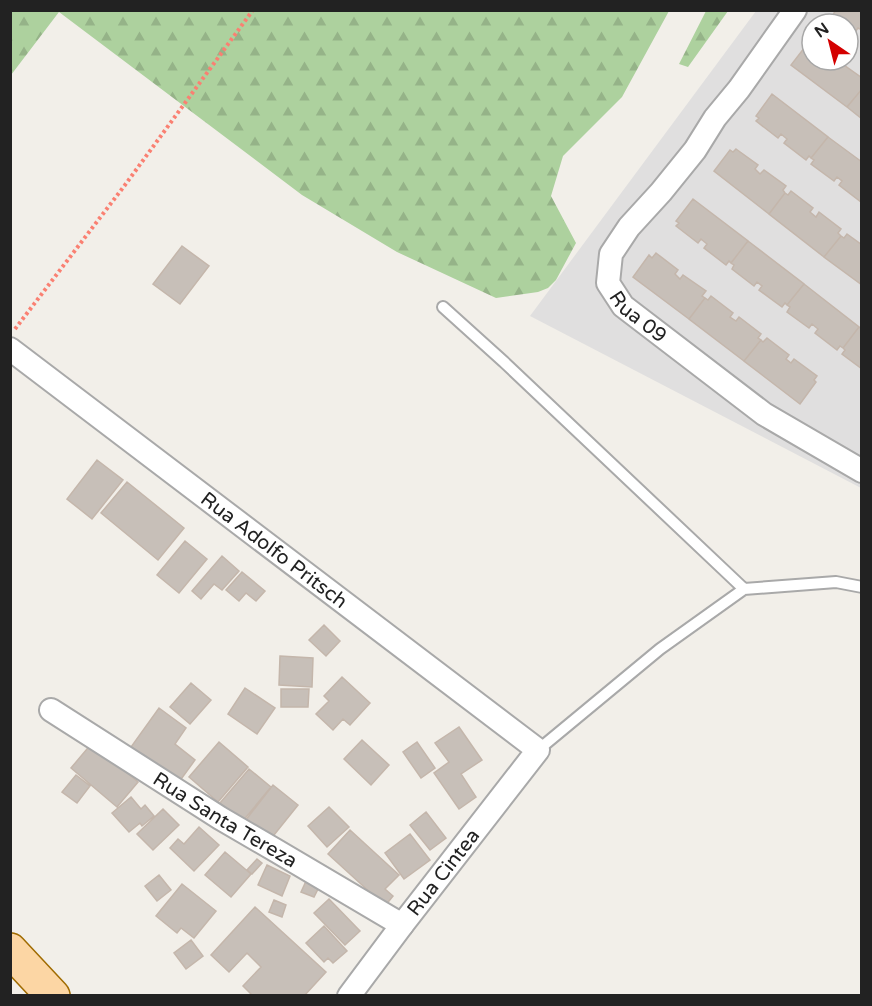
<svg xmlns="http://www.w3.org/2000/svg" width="872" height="1006" viewBox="0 0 872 1006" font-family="'Varela Round',sans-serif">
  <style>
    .residential { fill: #e0dfdf; fill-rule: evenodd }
    .forest { fill: url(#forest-firs) }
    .building { fill: #c7bfb8; stroke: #c4b6ab; stroke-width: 1.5 }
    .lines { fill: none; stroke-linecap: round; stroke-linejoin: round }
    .service-casing { stroke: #a9a9a9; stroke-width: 14 }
    .minor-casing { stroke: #a9a9a9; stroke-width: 26 }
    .primary-casing { stroke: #a06b00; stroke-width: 36 }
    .path { stroke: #fa8072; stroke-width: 4; stroke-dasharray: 3 3; stroke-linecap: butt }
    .service { stroke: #fff; stroke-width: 10 }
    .minor { stroke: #fff; stroke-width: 22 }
    .primary { stroke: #fcd6a4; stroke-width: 33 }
    .labels { text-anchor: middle; stroke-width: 6; stroke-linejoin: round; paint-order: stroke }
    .street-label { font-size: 20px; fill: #222; stroke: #fff }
  </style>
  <defs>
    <pattern id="forest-firs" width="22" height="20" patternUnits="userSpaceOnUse" patternTransform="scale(1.5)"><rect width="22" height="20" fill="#add19e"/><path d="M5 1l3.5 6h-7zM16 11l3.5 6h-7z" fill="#95b388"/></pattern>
  </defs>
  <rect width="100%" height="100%" fill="#f2efe9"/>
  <!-- residential -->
  <path class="residential" d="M756,11H861V488L530,316ZM812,24H848V60H812Z"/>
  <!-- forest -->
  <path class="forest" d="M11,10H669V11L622,97L563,156L551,196L576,243L556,280L548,288L538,292L496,298L397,252L302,195L59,12L11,75Z
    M706,11H728L688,67L679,64Z"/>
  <!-- building -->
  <path class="building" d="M835,10H862V30L858,28L855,32L848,27V24H845L833,15L835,11Z
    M808,43L811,45L812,44V60H835L833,63L838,67L841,63L862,78V89L847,107L791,65Z
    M862,89V119L847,107Z
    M772,94L828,137L811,158L809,156L806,160L784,143L787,139L781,134L778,138L756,121L759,118L756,116Z
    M828,137L862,162L861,202L839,185L842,181L837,177L834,181L811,164L814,160L811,158Z
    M736,149L758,165L755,169L760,174L764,170L786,186L783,190L785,193L769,214L714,171L730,150L733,152Z
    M791,191L813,208L810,212L816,217L819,212L841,229L838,233L841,236L824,257L769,214L785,193L788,195Z
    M693,199L748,241L731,263L729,261L726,265L704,248L707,244L701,239L698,243L676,226L679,223L676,221Z
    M847,234L862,245V285L824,257L841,236L844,238Z
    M748,241L804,284L787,305L785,303L782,307L759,290L762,286L757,282L754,286L732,269L734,265L731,263Z
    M182,246L209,266L180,304L153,284Z
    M656,253L678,270L675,274L680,279L683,275L706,291L702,296L705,298L689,319L633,277L649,255L652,258Z
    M804,284L859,327L843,348L840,346L837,350L815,333L818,329L812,324L809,328L787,312L790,307L787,305Z
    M711,296L733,313L730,317L736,321L739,317L761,334L758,338L761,340L744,361L689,319L705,298L708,300Z
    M859,327L862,329V369L842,354L845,350L843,348Z
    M767,338L789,355L786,359L791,363L794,359L817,376L814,380L816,382L800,404L744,361L761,340L763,342Z
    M97,460L123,480L92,519L67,499Z
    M127,482L184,528L158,560L101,513Z
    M185,541L207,559L179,593L157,575Z
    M222,556L239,571L222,590L214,584L201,599L192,591Z
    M242,572L265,591L256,601L246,593L239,601L226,590Z
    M324,625L340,641L326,656L309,640Z
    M280,656L313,658L312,687L279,685Z
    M342,677L370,703L350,725L343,719L333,730L316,714L329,701L324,696Z
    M191,683L211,700L190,724L170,707Z
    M245,688L275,708L257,734L228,714Z
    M281,689H309L308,707H281Z
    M159,708L186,728L175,744L195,760L179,782L131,747Z
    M459,727L482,760L461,774L476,797L459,809L434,773L449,762L435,743Z
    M362,740L389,765L371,785L344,759Z
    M219,742L248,767L218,802L189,777Z
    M417,742L435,768L421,778L403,752Z
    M92,743L138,782L117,807L71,768Z
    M249,769L271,787L242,822L220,803Z
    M76,775L90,786L77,803L62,792Z
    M273,785L298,805L270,840L245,821Z
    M131,797L141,809L145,805L154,816L142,826L140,823L129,832L112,813Z
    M329,807L349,827L327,847L308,826Z
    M163,809L179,825L153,850L137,834Z
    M426,812L446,838L430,850L410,825Z
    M199,827L219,845L194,871L170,848L178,839L184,844Z
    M350,830L399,875L385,889L393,896L385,906L328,854Z
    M410,834L430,860L404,879L385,853Z
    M225,852L251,874L231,897L205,875Z
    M257,859L262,863L252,874L247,870Z
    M267,865L290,876L282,896L258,885Z
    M159,875L171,890L157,901L145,886Z
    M307,879L320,885L314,897L301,892Z
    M182,884L216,911L194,938L181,928L177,933L156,916Z
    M329,899L360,931L345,945L314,913Z
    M274,900L286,905L282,917L269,912Z
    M255,907L326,972L304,996H253L243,986L261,967L247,953L229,972L211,955Z
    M324,926L347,951L333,963L328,958L324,962L306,943Z
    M191,940L203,956L186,969L174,953Z"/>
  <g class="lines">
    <!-- service casing -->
    <g class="service-casing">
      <path id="service" d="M443,307L504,362L744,589
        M538,750L660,649L744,589L836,582L862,587"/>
    </g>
    <!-- minor casing -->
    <g class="minor-casing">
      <g id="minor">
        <path id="s1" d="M795,10L739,89L715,118L695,150L661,192L629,227L611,254L608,283L623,306L764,414L862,471"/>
        <path id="s2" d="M10,349L538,750L402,925L349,996"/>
        <path id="s3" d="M51,710L220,818L275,850L402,925"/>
      </g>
    </g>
    <!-- primary casing -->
    <g class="primary-casing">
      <path id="primary" d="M10,950L53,996"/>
    </g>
    <!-- path -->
    <path class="path" d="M15,329L125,185L253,10"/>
    <!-- service -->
    <use href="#service" class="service"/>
    <!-- minor -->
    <use href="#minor" class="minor"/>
    <!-- primary -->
    <use href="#primary" class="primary"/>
  </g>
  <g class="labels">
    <!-- street labels -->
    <g class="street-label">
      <text dy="7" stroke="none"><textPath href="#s1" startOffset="381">Rua 09</textPath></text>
      <text dy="7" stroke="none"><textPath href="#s2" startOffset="332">Rua Adolfo Pritsch</textPath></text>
      <text dy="7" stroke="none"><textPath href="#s3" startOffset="206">Rua Santa Tereza</textPath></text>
      <text transform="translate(443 872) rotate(-52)" y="7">Rua Cintea</text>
    </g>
  </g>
  <!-- border -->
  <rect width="872" height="1006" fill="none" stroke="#222222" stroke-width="24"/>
  <!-- north arrow -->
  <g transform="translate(830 42) rotate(325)"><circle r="28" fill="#ffffff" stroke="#a7a7a7" stroke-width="1.5"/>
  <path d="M0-4.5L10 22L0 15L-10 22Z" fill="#d40000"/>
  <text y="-9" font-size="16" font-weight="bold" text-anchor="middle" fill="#222222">N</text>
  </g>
</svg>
